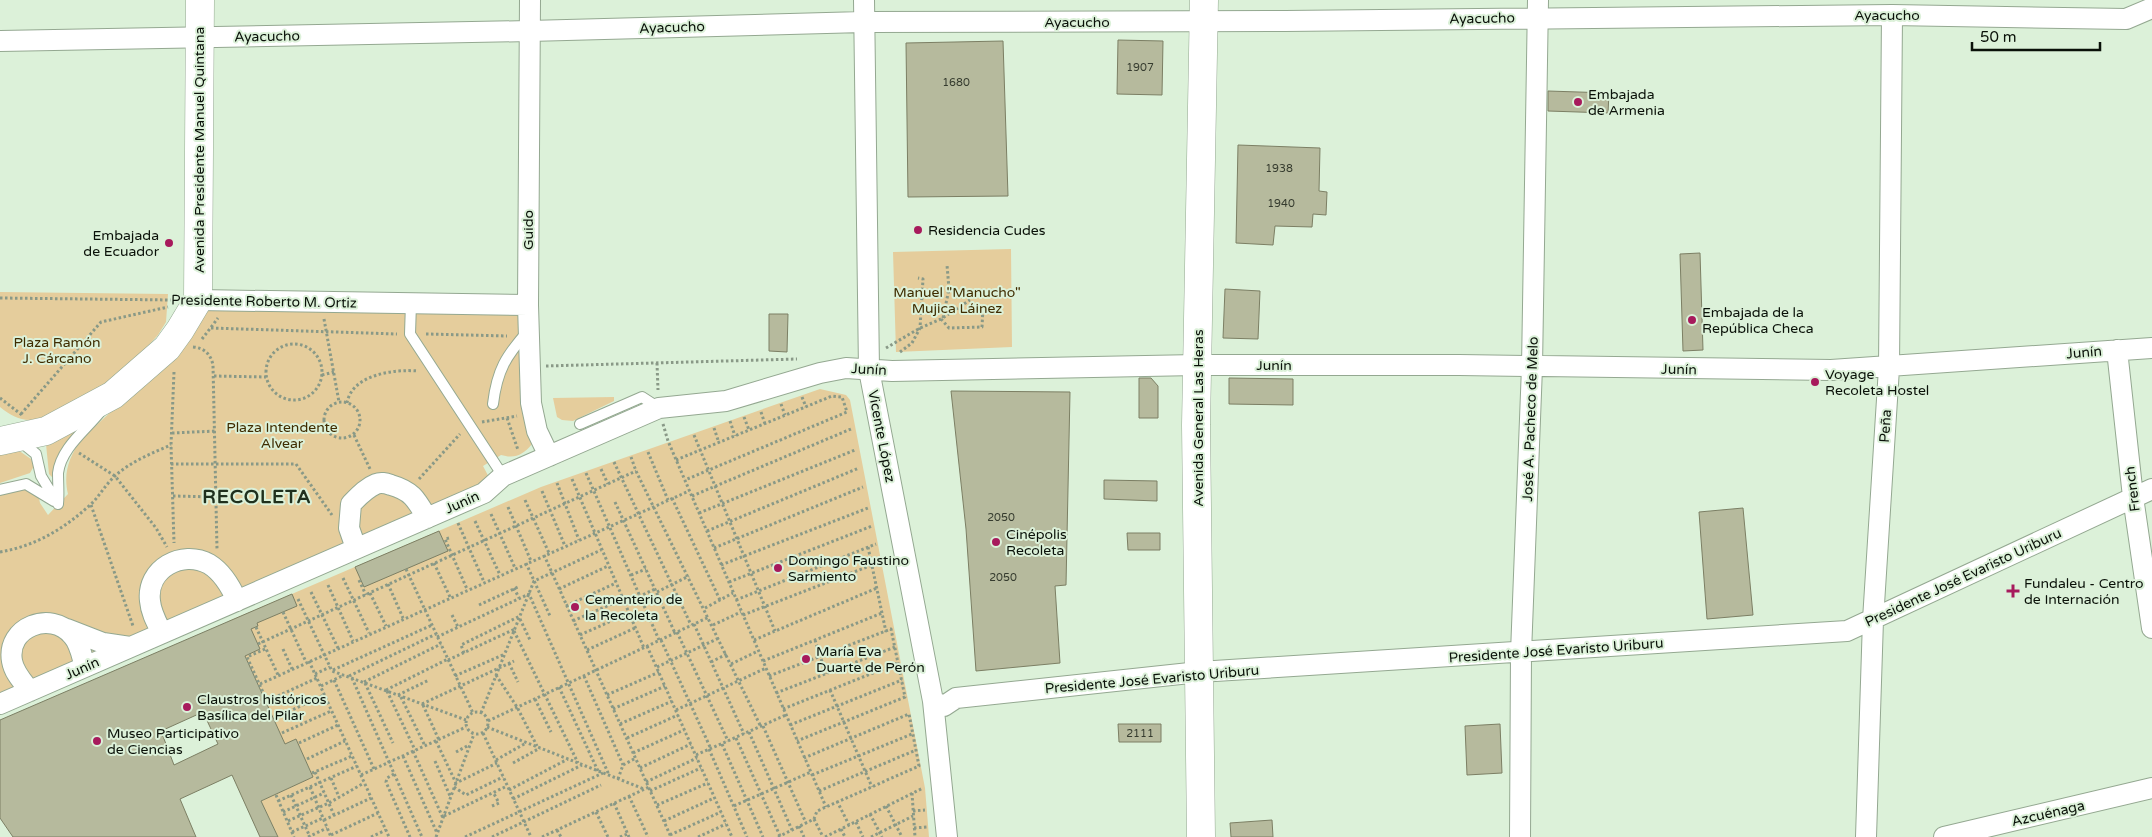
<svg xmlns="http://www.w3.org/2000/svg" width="2152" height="837" viewBox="0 0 2152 837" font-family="'Varela Round',sans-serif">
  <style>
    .green { fill: #e5cd9c }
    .building { fill: #b6ba9d; stroke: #7c7f64; fill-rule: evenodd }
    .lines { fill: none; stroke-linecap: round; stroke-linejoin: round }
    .lane-casing { stroke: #94a891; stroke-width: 12 }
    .street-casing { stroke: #94a891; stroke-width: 22 }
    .secondary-casing { stroke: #94a891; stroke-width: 29 }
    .path { stroke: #899987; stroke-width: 3; stroke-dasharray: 2.5 2.5; stroke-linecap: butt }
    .lane { stroke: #fff; stroke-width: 10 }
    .street { stroke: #fff; stroke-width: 20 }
    .secondary { stroke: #fff; stroke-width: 28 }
    .poi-dot { fill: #a71a5c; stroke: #dcf1d9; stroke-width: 2 }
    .labels { text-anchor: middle; stroke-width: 4; stroke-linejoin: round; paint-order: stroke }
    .number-label { font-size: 11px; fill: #353b2e }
    .street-label { font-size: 14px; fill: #0a1109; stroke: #dcf1d9 }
    .poi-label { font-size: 14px; fill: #0a1109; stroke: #dcf1d9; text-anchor: start }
    .park-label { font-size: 14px; fill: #3f2c00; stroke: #dcf1d9 }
    .district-label { font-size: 19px; font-weight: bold; letter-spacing: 1px; fill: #1f301d; stroke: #dcf1d9 }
  </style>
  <rect width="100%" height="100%" fill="#dcf1d9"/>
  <!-- green -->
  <path class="green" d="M1011,249L1012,347L896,352L893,252Z
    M0,292L168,294L166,322L158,335L133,362L106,384L42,418C25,423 14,418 0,407Z
    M213,300L523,305L532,444C523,455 515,459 501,455L483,466L493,485L0,704V493L23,487L38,494L40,503L48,515L68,494C63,473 69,457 81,440C126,395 182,357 213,300Z
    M820,389L846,395L850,400L925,788L929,837H278L261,801L313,777L296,739L285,744L229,621L541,487Z
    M614,397V401L573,421L562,420L557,417L553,398Z
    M94,413L69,439L61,452L55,477H52L49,474L46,444Z
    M15,448L31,459L34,466L30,473L0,483V451Z"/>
  <!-- building -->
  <path class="building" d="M1118,40L1163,41L1162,95L1117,94Z
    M1003,41L1008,196L908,197L906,43Z
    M1548,91L1609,93L1608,113L1548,111Z
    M1238,145L1320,148L1319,191L1327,192L1326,215L1313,214L1312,227L1275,226L1273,245L1236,243Z
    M1700,253L1703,350L1683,351L1680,254Z
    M1225,289L1260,291L1258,339L1223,338Z
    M769,314H788L787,352L769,351Z
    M1139,378H1151L1158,386V418H1139Z
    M1229,378L1293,379V405L1229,404Z
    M951,391L1070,392L1066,585L1055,586L1060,663L976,671L966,529Z
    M1104,480L1157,481V501L1104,499Z
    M1743,508L1753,615L1707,619L1699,512Z
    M439,531L448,551L364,587L355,567Z
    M1127,533H1160V550H1128Z
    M292,594L297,606L257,623L258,626L251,629L260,649L245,656L285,744L296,739L313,777L261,801L278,837H260L232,775L180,799L196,837H13L0,818V720ZM203,712L218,744L174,765L161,731Z
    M1118,724H1161V742H1119Z
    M1500,724L1502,773L1467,775L1465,726Z
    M1272,820L1273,837H1231L1230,823Z"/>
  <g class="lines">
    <!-- lane casing -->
    <g class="lane-casing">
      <path id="lane" d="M411,303L410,334L503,476
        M493,404C497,370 506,356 528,331
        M580,424L642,397L659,408
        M20,441L36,454L41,476L58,504
        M0,490L26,484L54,501
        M58,504C59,494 58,483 58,473C61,448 86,430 100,412"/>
    </g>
    <!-- street casing -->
    <g class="street-casing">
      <path id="street" d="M530,0L528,305L531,403L537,431L549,456
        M864,0L869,370L933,701L947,837
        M0,41L529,31L863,22L1285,21L1892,15L2126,19L2152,8
        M198,300L528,305
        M2117,350L2133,497L2152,628
        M356,548L349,528L351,504C359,496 366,488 376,484C381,482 385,483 391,485C412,491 416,499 427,518
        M67,629L103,643L130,647
        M162,633C157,623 151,613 150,601C146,569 182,549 209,564C222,572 231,587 237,601
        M30,691C23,682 14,673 12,661C6,627 51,610 72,635C80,643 82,657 85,667
        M933,701L944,706L956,698L1199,672L1847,631L2152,489
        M0,704L484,493L503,476L659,408L726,401L820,373L846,368L892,371L1197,365H1459L1831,370L2152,348
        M1520,837L1521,653L1532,367L1538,0
        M1866,837L1873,620L1889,368L1892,15
        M1944,837L2152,788"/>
    </g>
    <!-- secondary casing -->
    <g class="secondary-casing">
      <path id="secondary" d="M0,441L46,431L113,395L167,348L180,330L198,300L200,0
        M1201,837L1196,425L1204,0"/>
    </g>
    <!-- path -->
    <path class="path" d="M0,298L173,300
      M943,318L949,289L947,265
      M324,319L339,402
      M941,319L949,328L982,327L983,307
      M211,328L397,334
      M426,334L507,336
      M202,339L218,318
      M266 372a28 28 0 1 1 56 0a28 28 0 1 1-56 0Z
      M193,347C205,348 211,355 213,365L217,549
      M886,348L920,328L941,319L970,300
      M900,352L912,343L920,328L923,279L918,278
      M657,363L658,390
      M546,366L797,359
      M174,372L171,445L174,543
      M322,375L334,372
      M214,376L266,377
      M802,397L806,407
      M0,398L22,415
      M324 420a18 18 0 1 1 36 0a18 18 0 1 1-36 0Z
      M347,403C352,374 395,369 418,371
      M781,404L785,415
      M761,412L765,424
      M21,414L101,322L168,307
      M744,417L749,430
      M507,418L518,450
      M730,421L735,436
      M482,422L517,416
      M663,424L668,441L826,807
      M714,428L719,443
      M172,433L216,431
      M354,435L370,469
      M694,435L775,631
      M648,452L668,500
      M79,453L115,476L156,528L167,547
      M631,457L636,471L761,727
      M676,460L832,396L842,397L847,412L685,480
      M614,462L691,625
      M171,464H296L332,515
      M601,469L608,484
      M586,473L659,640
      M419,479L460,434
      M572,479L644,648
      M557,483L579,540
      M542,491L565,546
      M173,496L216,497
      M692,496L851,429
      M672,498L720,600
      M525,500L549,553
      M615,502L675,633
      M91,505L133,626
      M508,507L531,561
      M699,513L855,450
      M491,514L515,568
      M475,521L500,575
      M458,523L484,582
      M707,531L859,468
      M449,538L445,539L467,589
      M868,547L886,632
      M714,548L863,487
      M0,552C35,546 64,529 90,505C99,497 105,485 115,476C130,462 152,453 171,445
      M544,555L671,837
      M434,563L450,597
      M526,563L550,616
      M721,565L868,508
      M406,569L473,713
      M631,575L646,569
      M343,578L369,633
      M359,580L366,595
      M729,582L872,526
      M388,584L403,618
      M328,585L353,641
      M514,588L519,598
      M559,589L608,566
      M311,592L338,648
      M657,592L689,576
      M370,593L386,626
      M298,599L332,671L466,720
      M736,600L876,544
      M625,603L655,589
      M479,605L518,587
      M566,606L616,583
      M705,608L733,593
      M283,612L306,662
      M452,615L458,627
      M743,615L872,565
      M520,619L530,640
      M573,621L623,599
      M694,624L744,734
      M713,625L741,612
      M256,627L278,675
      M514,631L578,763
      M677,632L728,741
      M580,635L629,613
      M437,637L529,594L609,775
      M661,640L711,749
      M754,640L877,588
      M815,640L826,674
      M258,644L636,471
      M647,646L732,837
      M265,649L247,657L267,701L317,678
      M283,649L292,669
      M587,650L635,628
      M464,653L461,645L520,616
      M448,660L515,629
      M309,661L389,837
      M763,661L882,613
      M711,662L727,654
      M509,663L518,682
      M731,664L758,651
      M657,667L719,638
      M333,670L432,625
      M315,674L330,667
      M496,675L517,707L537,746
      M349,676L436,634
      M455,676L505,654
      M584,676L623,765
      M769,676L891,629L905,697L797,741
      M352,678L422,837
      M334,680L374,769
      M364,682L441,644
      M365,683L393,743
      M260,684L689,491
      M321,686L344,675
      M559,687L598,771
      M386,690L448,659
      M830,690L872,787
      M387,691L415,750
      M776,693L895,647
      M398,695L429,680
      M607,695L659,672
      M401,697L425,746
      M535,699L551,732
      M422,704L514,661
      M423,705L439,740
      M613,709L665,686
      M783,709L898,663
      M676,710L766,668
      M466 723a11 11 0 1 1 22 0a11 11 0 1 1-22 0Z
      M481,713L534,581L601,550
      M275,718L324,695
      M488,721L709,617
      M620,724L672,701
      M790,725L902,680
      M763,726L806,823
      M487,727L644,789
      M749,732L792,830
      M282,733L331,711
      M483,733L531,837
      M627,738L678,715
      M736,738L780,836
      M436,741L456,783L497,763
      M299,743L338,725
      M722,744L763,837
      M709,749L747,837
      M413,751L443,818
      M456,752L469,745
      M633,753L684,730
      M696,755L786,715
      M403,756L437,833
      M307,759L345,741
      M496,760L526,743
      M435,761L450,796
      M513,763L540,748
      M640,768L691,744
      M315,772L334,815
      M312,773L352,756
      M394,774L387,778L386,782L410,837
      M361,775L466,727
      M812,775L912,734
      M331,778L339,797
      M618,779L623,765L636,758
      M646,782L697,758
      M310,787L331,837
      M454,787L466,795L503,777
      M509,790L568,759
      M650,791L701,768
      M819,791L916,750
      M912,793L915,837
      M276,795L294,837
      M291,795L310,837
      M629,796L648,837
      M513,799L582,765
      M278,801L357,766
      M837,801L849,825
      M614,803L629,837
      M657,805L708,783
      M492,806L499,803L493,792
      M734,806L811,772
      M886,806L902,837
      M913,811L925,810
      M283,812L324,793
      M596,812L608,837
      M870,814L882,837
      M444,816L507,786
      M814,819L823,837
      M324,820L371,798
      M288,821L329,803L364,783
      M664,821L714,798
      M856,822L863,837
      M799,826L804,837
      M914,828L927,827
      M841,829L845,837
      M557,830L561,837
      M292,832L323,818
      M331,835L378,813
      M670,835L721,812
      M308,837L327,828
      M371,837L386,830
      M436,837L474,734
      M465,837L603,773
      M492,837L601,785
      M542,837L649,787
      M620,837L627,834
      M698,837L726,824
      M778,837L814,819L817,811L919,766L909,714L804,758
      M825,837L923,788
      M871,837L913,816"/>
    <!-- lane -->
    <use href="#lane" class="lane"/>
    <!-- street -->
    <use href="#street" class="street"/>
    <!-- secondary -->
    <use href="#secondary" class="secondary"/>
  </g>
  <!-- markers -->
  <g class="poi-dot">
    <circle cx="1578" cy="102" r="5"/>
    <circle cx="918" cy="230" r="5"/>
    <circle cx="169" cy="243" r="5"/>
    <circle cx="1692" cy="320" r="5"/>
    <circle cx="1815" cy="382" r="5"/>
    <circle cx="996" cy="542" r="5"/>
    <circle cx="778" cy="568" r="5"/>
    <path d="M2010.5 583.5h5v5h5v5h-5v5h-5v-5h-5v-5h5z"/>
    <circle cx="575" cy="607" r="5"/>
    <circle cx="806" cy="659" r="5"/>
    <circle cx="187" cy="707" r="5"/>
    <circle cx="97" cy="741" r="5"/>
  </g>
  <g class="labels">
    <!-- number labels -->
    <g class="number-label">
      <text x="1140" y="71">1907</text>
      <text x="956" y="86">1680</text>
      <text x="1279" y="172">1938</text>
      <text x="1281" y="207">1940</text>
      <text x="1001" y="521">2050</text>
      <text x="1003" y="581">2050</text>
      <text x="1140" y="737">2111</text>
    </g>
    <!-- street labels -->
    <g class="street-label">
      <text x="1887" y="20">Ayacucho</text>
      <text transform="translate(1482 18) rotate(-1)" y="5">Ayacucho</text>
      <text x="1077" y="27">Ayacucho</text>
      <text transform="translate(672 27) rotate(-2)" y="5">Ayacucho</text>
      <text transform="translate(267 36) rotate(-1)" y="5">Ayacucho</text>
      <text transform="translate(199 150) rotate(-90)" y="5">Avenida Presidente Manuel Quintana</text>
      <text transform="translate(528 230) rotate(-90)" y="5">Guido</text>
      <text transform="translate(264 301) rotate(1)" y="5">Presidente Roberto M. Ortiz</text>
      <text transform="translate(2084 352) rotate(-5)" y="5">Junín</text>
      <text x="1274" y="370">Junín</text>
      <text transform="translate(869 369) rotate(3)" y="5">Junín</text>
      <text transform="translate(1679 369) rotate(1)" y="5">Junín</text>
      <text transform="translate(1198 418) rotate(-90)" y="5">Avenida General Las Heras</text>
      <text transform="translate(1530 419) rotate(-88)" y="5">José A. Pacheco de Melo</text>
      <text transform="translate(1885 426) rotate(-86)" y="5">Peña</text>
      <text transform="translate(882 436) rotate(79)" y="5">Vicente López</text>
      <text transform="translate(2132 489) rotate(-97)" y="5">French</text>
      <text transform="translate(462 502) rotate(-24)" y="5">Junín</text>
      <text transform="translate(1963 577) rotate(-25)" y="5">Presidente José Evaristo Uriburu</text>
      <text transform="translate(1556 650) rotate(-4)" y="5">Presidente José Evaristo Uriburu</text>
      <text transform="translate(82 668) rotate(-24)" y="5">Junín</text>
      <text transform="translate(1152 679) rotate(-5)" y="5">Presidente José Evaristo Uriburu</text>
      <text transform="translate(2048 813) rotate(-13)" y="5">Azcuénaga</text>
    </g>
    <!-- poi labels -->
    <g class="poi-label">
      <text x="1588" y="99">Embajada<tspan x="1588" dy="16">de Armenia</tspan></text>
      <text x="928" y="235">Residencia Cudes</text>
      <text x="159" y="240" text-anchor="end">Embajada<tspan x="159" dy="16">de Ecuador</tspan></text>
      <text x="1702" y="317">Embajada de la<tspan x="1702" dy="16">República Checa</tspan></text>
      <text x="1825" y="379">Voyage<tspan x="1825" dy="16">Recoleta Hostel</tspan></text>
      <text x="1006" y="539">Cinépolis<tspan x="1006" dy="16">Recoleta</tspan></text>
      <text x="788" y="565">Domingo Faustino<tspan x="788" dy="16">Sarmiento</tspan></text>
      <text x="2024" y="588">Fundaleu - Centro<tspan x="2024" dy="16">de Internación</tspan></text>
      <text x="585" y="604">Cementerio de<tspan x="585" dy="16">la Recoleta</tspan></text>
      <text x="816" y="656">María Eva<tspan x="816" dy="16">Duarte de Perón</tspan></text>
      <text x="197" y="704">Claustros históricos<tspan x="197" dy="16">Basílica del Pilar</tspan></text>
      <text x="107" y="738">Museo Participativo<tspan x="107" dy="16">de Ciencias</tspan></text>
    </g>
    <!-- park labels -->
    <g class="park-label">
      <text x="957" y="297">Manuel "Manucho"<tspan x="957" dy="16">Mujica Láinez</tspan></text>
      <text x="57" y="347">Plaza Ramón<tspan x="57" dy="16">J. Cárcano</tspan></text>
      <text x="282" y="432">Plaza Intendente<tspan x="282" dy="16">Alvear</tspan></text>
    </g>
    <!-- district labels -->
    <g class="district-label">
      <text x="257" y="503">RECOLETA</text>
    </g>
  </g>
  <!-- scale -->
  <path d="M1972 42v8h128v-8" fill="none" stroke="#0a1109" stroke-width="2.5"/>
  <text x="1980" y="42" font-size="15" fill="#0a1109" stroke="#dcf1d9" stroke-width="4" paint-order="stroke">50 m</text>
</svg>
